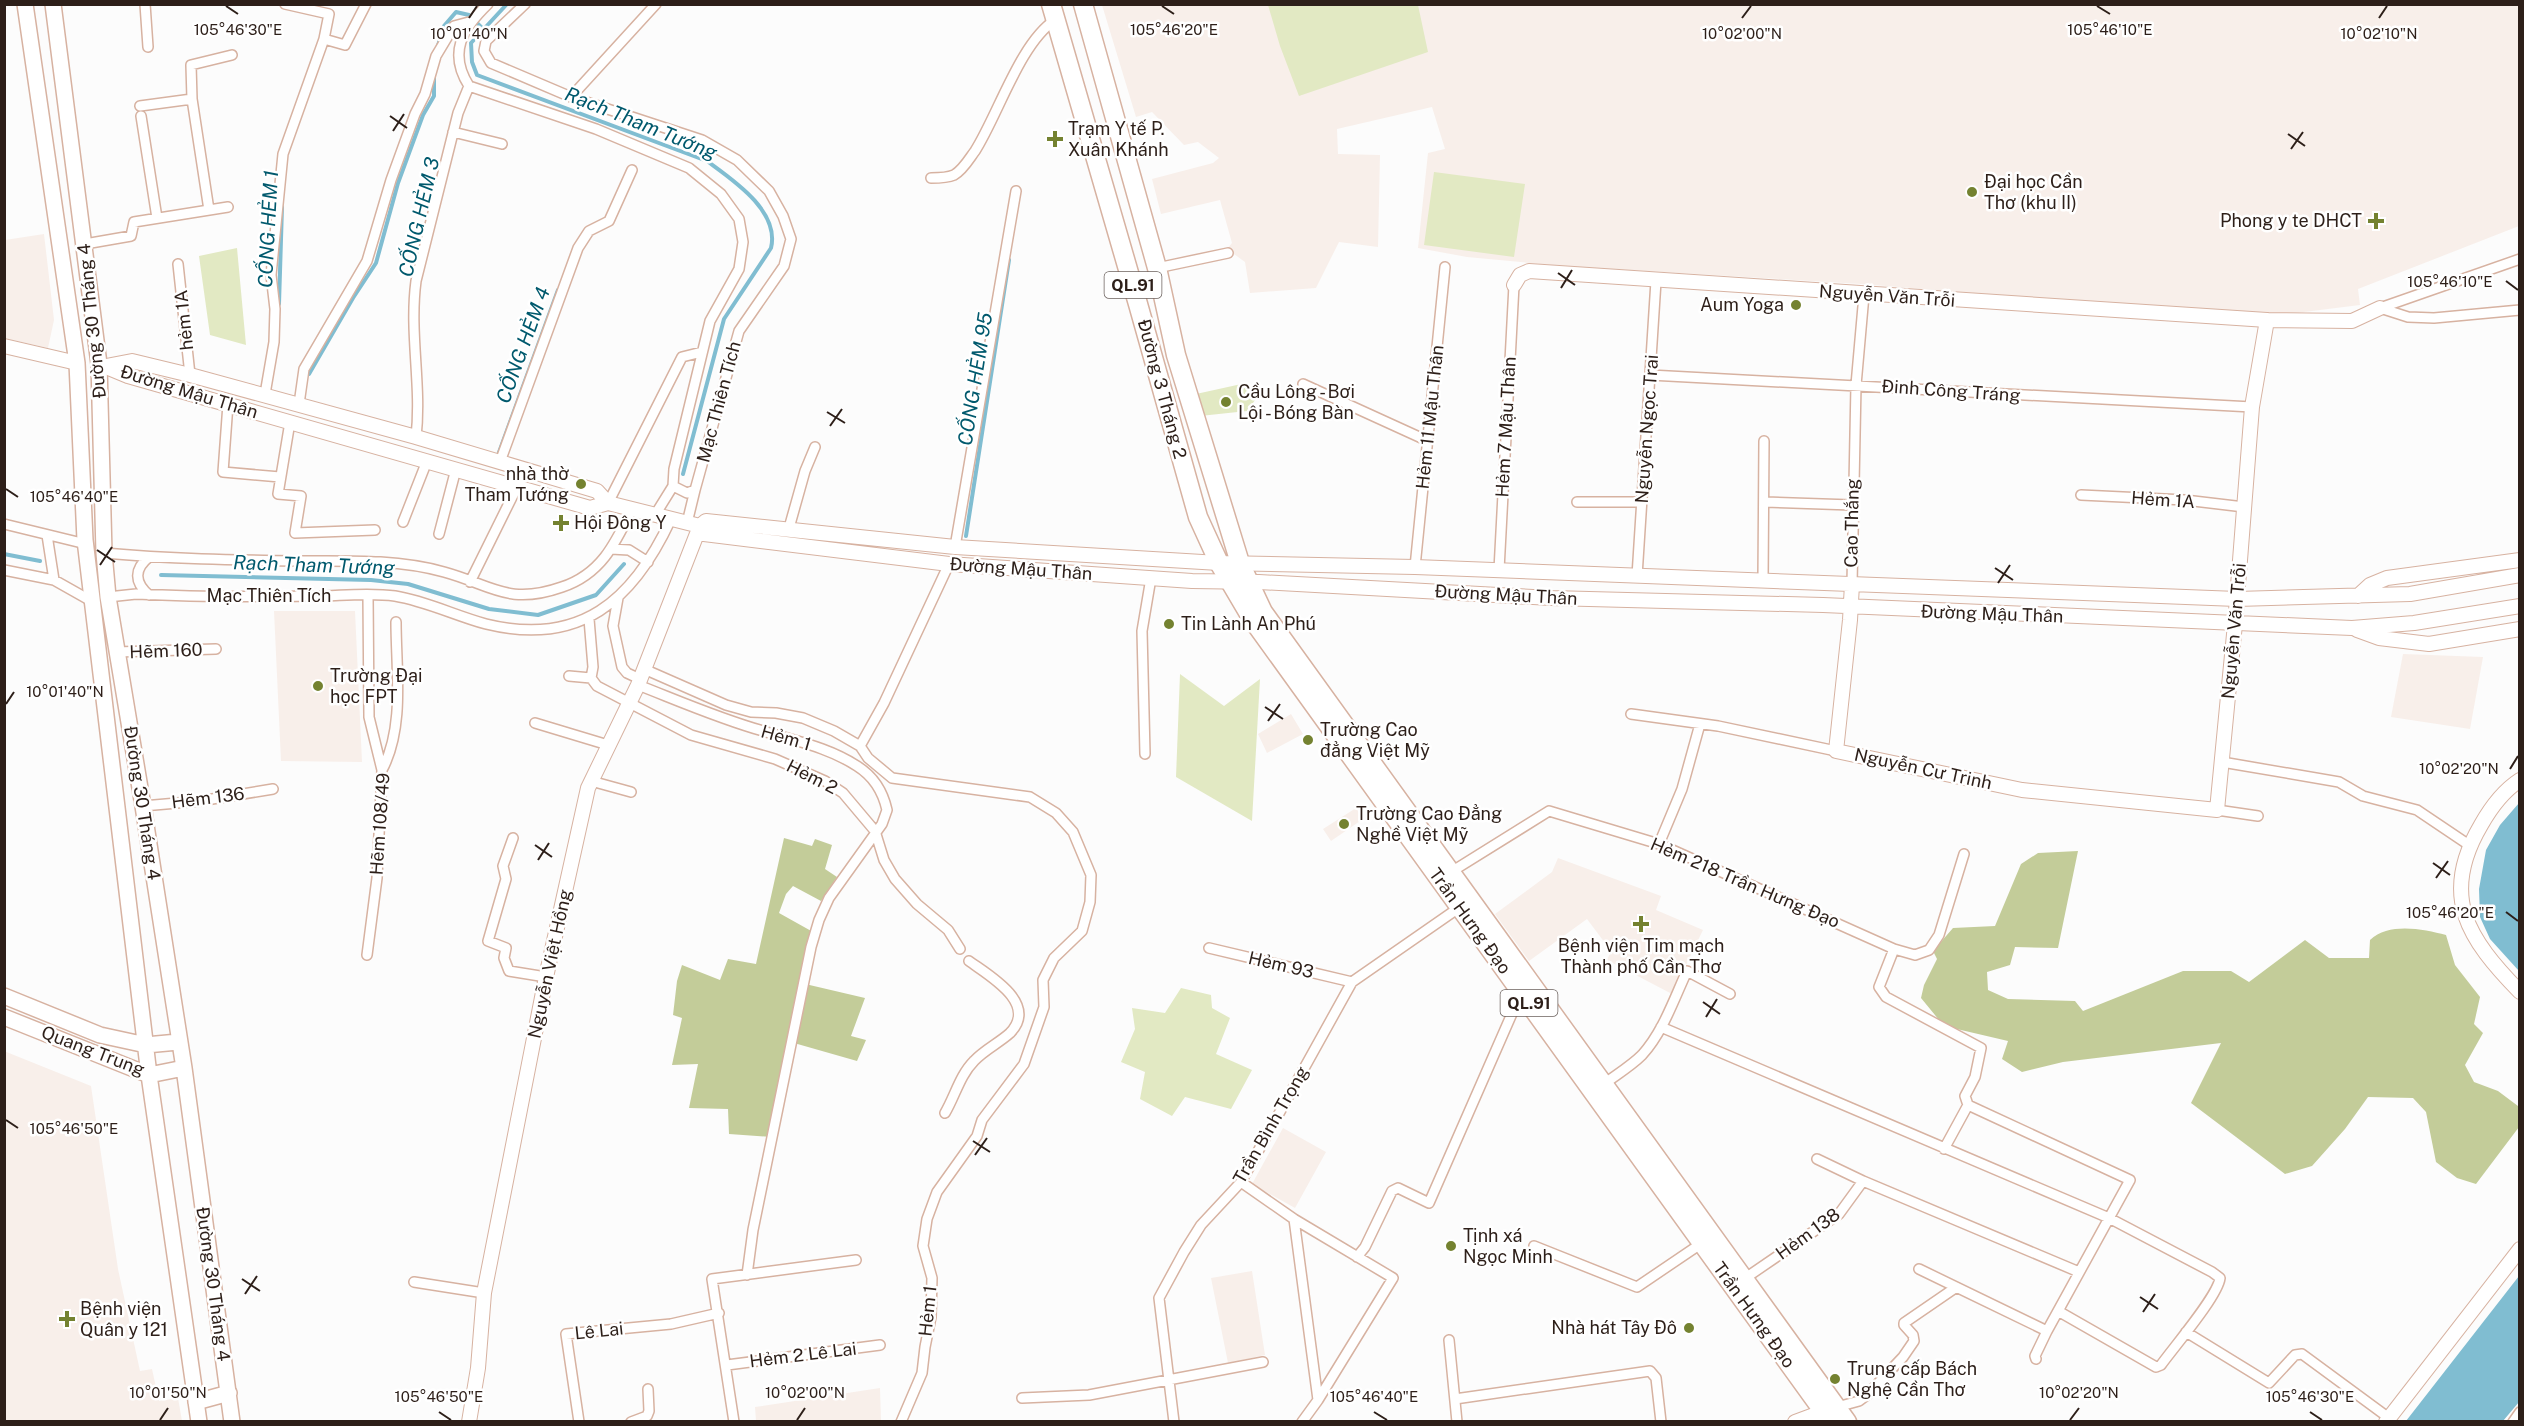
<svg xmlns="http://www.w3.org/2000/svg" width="2524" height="1426" viewBox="0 0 2524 1426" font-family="'Public Sans',sans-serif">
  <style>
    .built { fill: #f8efea }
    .green { fill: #e2e9c3 }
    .forest { fill: #c3cc99 }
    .water { fill: #80bdd1 }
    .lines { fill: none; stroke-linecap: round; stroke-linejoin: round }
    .stream { stroke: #80bdd1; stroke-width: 4 }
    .street-casing { stroke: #d7b2a1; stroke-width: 12 }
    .secondary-casing { stroke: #d7b2a1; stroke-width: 16 }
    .primary-casing { stroke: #d7b2a1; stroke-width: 18 }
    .highway-casing { stroke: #d7b2a1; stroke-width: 21 }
    .street { stroke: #fff; stroke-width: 9 }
    .secondary { stroke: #fff; stroke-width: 14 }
    .primary { stroke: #fff; stroke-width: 15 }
    .highway { stroke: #fff; stroke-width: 18 }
    .ticks { fill: none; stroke: #2d1f19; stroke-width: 2 }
    .poi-dot { fill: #748230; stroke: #fff; stroke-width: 2 }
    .labels { text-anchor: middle; stroke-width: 5; stroke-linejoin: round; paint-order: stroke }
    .shield { fill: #fff; stroke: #6c625e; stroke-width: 1.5 }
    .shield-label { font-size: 16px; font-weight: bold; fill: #2d1f19 }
    .poi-label { font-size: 18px; fill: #2d1f19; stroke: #fff; text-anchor: start }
    .street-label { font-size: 18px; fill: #2d1f19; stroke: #fff }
    .water-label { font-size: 20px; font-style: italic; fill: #00596d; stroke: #fff }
    .ticks-label { font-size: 15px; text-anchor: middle; fill: #2d1f19; stroke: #fff; stroke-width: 5; stroke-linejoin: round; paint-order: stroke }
  </style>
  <rect width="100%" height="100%" fill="#fcfcfc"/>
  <!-- built -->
  <path class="built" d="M1102,5H2519V226L2358,289L2360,305L2280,315H2252L1861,284L1562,266L1467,257L1418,248L1428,153L1445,149L1432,107L1337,129L1338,154L1380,155L1378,247L1339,242L1316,288L1250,293L1245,262L1227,249L1232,243L1220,200L1161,214L1152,179L1213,163L1219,158L1198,142L1184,145L1152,112L1136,117Z
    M44,234L54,320L48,348L4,338L5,240Z
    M274,611H355L362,762L281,761Z
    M2403,654L2483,657L2470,729L2391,717Z
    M1291,714L1303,734L1267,753L1258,734Z
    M1356,808L1363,819L1331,841L1323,829Z
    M1558,858L1661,896L1656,910L1703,930L1672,994L1607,960L1611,951L1587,919L1529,961L1495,914L1552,872Z
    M4,1051L91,1086L118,1269L140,1371L152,1369L159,1401L178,1398L182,1421H5Z
    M1283,1128L1326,1152L1295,1208L1252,1184Z
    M1252,1271L1265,1355L1228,1363L1211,1278Z
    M880,1388L881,1421H756L755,1407Z"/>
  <!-- green -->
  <path class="green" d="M1268,5H1418L1428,52L1299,96L1280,46Z
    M1434,172L1525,184L1514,257L1424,245Z
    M237,248L246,345L210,335L199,256Z
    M1246,383L1261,392L1247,411L1200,416L1196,394Z
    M1180,674L1224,706L1260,679L1252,821L1176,777Z
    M1181,988L1211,995L1212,1008L1230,1018L1216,1054L1252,1070L1231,1109L1185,1097L1172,1116L1140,1099L1145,1072L1121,1062L1135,1029L1132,1008L1165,1013Z"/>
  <!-- forest -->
  <path class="forest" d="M784,838L812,846L815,839L832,845L825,869L837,877L821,901L793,886L786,894L779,913L813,932L801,983L865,998L851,1036L866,1040L857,1061L794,1043L771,1137L729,1134L728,1109L689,1108L698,1064L672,1065L682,1018L673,1015L677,981L682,965L720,980L728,959L756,964Z
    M2078,851L2058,948L2015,947L2010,965L1987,972L1988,990L2008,999L2075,1001L2083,1011L2183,971H2231L2249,982L2305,940L2329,958H2369L2370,940C2389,922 2423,929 2446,935L2455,965L2480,997L2474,1024L2483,1033L2465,1065L2474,1082L2498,1091L2518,1106L2519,1127L2476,1184L2457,1178L2436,1162L2426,1112L2413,1098L2368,1097L2345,1129L2312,1166L2285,1174L2191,1103L2221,1043L2063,1062L2022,1072L2002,1059L2008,1041L1944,1026L1921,998L1924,985L1937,959L1933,951L1953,928L1995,926L2021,864L2038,853Z"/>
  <!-- water -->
  <path class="water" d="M2519,803V971L2490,939L2480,917L2479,889L2486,850L2500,825Z
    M2519,1276V1402L2503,1421H2406Z"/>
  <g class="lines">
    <!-- stream -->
    <path class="stream" d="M507,4L471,43L472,62L477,75L707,161C733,180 780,211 771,248L724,319L683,474
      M436,52L444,26L456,12L469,15L482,28
      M279,304L282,207
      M309,374L353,298L376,263L398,183L423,115L434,96V74
      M497,458L558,290
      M966,536L1009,260
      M4,554L40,561
      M161,575L371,580L408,584L489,609L538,615L596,595L624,564"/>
    <!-- street casing -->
    <g class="street-casing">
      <path id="street" d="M145,4L148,47
        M285,4L329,14L324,39
        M488,4C462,29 448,53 469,86L596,129L689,168L721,194L739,219L743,242L739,269L710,321L674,469L673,486L687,493L695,490L739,331L784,266L791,239L783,216L769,191L737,160L702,140L571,97L491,63L484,51L486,41L525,4
        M571,97L656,4
        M192,99L209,210
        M140,106L192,99L191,65L232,55
        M141,116L157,218
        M453,132L502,144
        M931,178C938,178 947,178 954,175C963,170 969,159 975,151C998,115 1020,43 1055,20
        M85,244L131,236L134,222L228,207
        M178,264L190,375
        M1157,268L1228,253
        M2380,308L2520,259
        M2380,308L2408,317L2434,318L2520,310
        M1650,375L2252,407
        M1303,384L1428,441
        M265,394L274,342L275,309L271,275L283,154L324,39L345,45L366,4
        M228,404L223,472L280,477
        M299,404L304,369L367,261L391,180L415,114L425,94L436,56L454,26L469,22
        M290,422L278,494L301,496L295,533L375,530
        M416,437C422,385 409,334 416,281L458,113L469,86
        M500,462L578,248L589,231L609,221L632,170
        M2081,495L2185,500L2244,507
        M1577,502H1642
        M1765,502L1852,505
        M608,503L682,357L702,352
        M655,515L673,486
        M403,522L427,461
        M687,523L695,490
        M4,524L86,544
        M789,528L805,471L815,447
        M439,534L456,469
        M47,535L54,580
        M955,547L1016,191
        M611,549L629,550L648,562
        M104,553C169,559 234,560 299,561C347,561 397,559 444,572C492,585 508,606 562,587C601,574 615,544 632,509
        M1415,567L1445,267
        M4,570L54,580L93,602
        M1499,570L1514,285
        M1637,576L1656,281
        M1763,581L1764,441
        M470,582L517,487
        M1852,584L1856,385L1864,295
        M149,595C134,582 134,569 149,557
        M368,596L369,717L382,770
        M108,597L136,594C195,597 254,597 313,596C339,596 369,592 395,596C426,601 456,616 486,624C580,647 633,601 671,519
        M618,598L613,626L622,667L627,673L640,679
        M589,619L593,667L591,678L597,686L691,735L775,759L825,781L843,793L875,831L884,860L895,879L917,904L948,930L960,949
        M116,652L216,649
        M644,669L726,705L751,712L776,713L803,718L834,731L860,746L868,758L892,778L1030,797L1056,813L1073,832L1091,875L1090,902L1082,931L1054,958L1043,980L1044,1007L1024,1064L982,1120L977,1136L937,1192L927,1219L923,1246L932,1278L931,1317L925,1347L922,1373L901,1422
        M569,676L591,678
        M638,685C679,701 720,719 763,731C795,741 828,747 857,766C873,776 883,792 887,810L882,824L829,898L819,920L811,947L753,1230L747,1275
        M1631,714L1718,726L1836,751
        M535,723L608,745
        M860,746L884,703L949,564
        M1145,754L1142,631L1151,578
        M2222,762L2339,782L2363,796L2417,810L2469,845
        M591,781L631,792
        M143,806L200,801L273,789
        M2217,810L2258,816
        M513,838L503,866L506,879L488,941L506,948L504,958L509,971L546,977
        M1659,844L1682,789L1700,724
        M1451,872L1549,811L1659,844L1894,949L1879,987L1886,997L1981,1048L1975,1077L1965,1096L1968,1105L1944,1149
        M1209,948L1352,982
        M1894,949L1915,955L1929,950L1939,935L1964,854
        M367,955L377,878L382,770C405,727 396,669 396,622
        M1661,1027L2109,1218L2212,1272L2220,1278C2218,1296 2173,1348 2161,1365L2156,1367L2058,1311
        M1604,1084C1616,1075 1631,1066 1642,1055C1663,1032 1674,999 1687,971L1730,994
        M1968,1105L2130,1180L2047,1331L2035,1356L2036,1359
        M945,1113C955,1096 960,1075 974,1061C984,1050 999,1043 1010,1033C1039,1003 988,975 969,961
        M1817,1159L1863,1181L2079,1272
        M1241,1182L1294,1219
        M1534,1246L1637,1287L1702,1243
        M1357,1257L1365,1247L1392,1191L1398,1188L1429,1203L1521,993
        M1919,1269L2047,1331
        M1744,1279L1839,1214L1863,1181
        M414,1282L484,1293
        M2186,1332L2269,1383L2295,1355L2302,1354L2389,1418
        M1449,1340L1457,1422
        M727,1365L880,1345
        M1022,1398L1089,1395L1263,1362
        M1455,1399L1650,1371L1656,1378L1661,1422
        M1837,1407L1859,1401L1867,1395L1903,1357L1914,1341L1913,1335L1904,1325V1323L1955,1288
        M579,1422L566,1334L671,1324L719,1313
        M631,1422L647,1416L649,1411L648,1389
        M734,1422L712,1279L856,1260
        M1174,1422L1159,1298L1184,1252L1201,1225L1241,1182L1352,982L1460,907
        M1302,1422L1318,1400L1294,1219L1393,1278L1318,1400
        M2513,1422L2520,1412"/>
    </g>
    <!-- secondary casing -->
    <g class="secondary-casing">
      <path id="secondary" d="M1514,285L1520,275L1529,271L2267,320L2352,321L2380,308
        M4,346L77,363
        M99,364L128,376L590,508L608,503L700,526L704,534L949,564L1192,581L1259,582L1551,598L1823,605L2352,628L2414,623L2520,606
        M106,366L132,361L190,375L416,437L597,491L608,503
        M1852,584L1850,620L1836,751L2022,790L2217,810L2235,624L2252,407L2267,320
        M2358,596L2370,585L2387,578L2520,560
        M2357,630L2379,638L2429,644L2520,629
        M2520,780C2503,791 2490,809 2481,825C2439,896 2468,939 2520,992
        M469,1422L478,1368L484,1293L546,977L588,788L638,685L700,526L706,521L955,547L1219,563L1415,567L2237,599L2410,594L2520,575
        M1795,1422L1830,1409
        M2386,1422L2520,1249"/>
    </g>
    <!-- primary casing -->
    <g class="primary-casing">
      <path id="primary" d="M25,4L77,363L85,540L149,1075L199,1422
        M53,4L99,364L104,553L108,597L143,806L184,1068L232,1422
        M4,996L100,1035L146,1045L178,1042
        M4,1017L149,1075L184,1068
        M196,1402L229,1393"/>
    </g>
    <!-- highway casing -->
    <g class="highway-casing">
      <path id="highway" d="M1051,4L1138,304L1198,517L1219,563L1252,619L1831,1422
        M1083,4L1157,268L1176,355L1240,563L1263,612L1847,1422"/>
    </g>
    <!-- street -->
    <use href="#street" class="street"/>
    <!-- secondary -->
    <use href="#secondary" class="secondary"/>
    <!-- primary -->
    <use href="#primary" class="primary"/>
    <!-- highway -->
    <use href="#highway" class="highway"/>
  </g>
  <!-- ticks -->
  <path class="ticks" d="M226,6L238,14M1162,6L1174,14M2097,6L2110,14M469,18L477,6M1742,18L1751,6M2379,18L2387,6M390,116L407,128M393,131L404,114M2288,134L2305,146M2291,149L2303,132M1558,273L1575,285M2506,281L2518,290M1561,288L1572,270M827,412L845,423M830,426L842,409M6,489L18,497M97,550L115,562M100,565L112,547M1995,568L2013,580M1998,583L2010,565M6,704L14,692M1265,707L1283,719M1268,721L1280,704M2510,769L2518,756M535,845L552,857M538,860L549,843M2433,863L2450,875M2436,878L2448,861M2506,912L2518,921M1703,1002L1720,1014M1706,1017L1717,999M6,1120L18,1128M973,1141L990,1152M975,1155L987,1138M242,1279L260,1291M245,1294L257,1276M2140,1297L2158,1309M2143,1312L2155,1294M439,1412L451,1420M1374,1412L1387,1420M2310,1412L2322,1420M160,1420L168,1408M797,1420L805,1408M2070,1420L2079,1408"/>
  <!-- markers -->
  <g class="poi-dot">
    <path d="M1052 130h6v6h6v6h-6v6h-6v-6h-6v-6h6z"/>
    <circle cx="1972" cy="192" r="6"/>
    <path d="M2373 212h6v6h6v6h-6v6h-6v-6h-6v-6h6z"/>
    <circle cx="1796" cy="305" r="6"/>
    <circle cx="1226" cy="402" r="6"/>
    <circle cx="581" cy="484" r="6"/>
    <path d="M558 514h6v6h6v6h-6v6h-6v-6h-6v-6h6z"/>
    <circle cx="1169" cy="624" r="6"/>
    <circle cx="318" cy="686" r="6"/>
    <circle cx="1308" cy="740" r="6"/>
    <circle cx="1344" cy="824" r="6"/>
    <path d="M1638 915h6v6h6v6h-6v6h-6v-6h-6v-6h6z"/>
    <circle cx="1451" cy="1246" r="6"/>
    <path d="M64 1310h6v6h6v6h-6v6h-6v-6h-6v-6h6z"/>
    <circle cx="1689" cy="1328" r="6"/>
    <circle cx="1835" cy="1379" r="6"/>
  </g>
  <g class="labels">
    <!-- shield labels -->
    <g class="shield">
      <rect x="1104.5" y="272" width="57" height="26" rx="4.5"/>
      <rect x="1500.5" y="990" width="57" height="26" rx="4.5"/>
    </g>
    <g class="shield-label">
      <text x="1133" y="291">QL.91</text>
      <text x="1529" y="1009">QL.91</text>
    </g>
    <!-- poi labels -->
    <g class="poi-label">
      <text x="1068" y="135">Trạm Y tế P.<tspan x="1068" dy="21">Xuân Khánh</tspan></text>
      <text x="1984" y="188">Đại học Cần<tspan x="1984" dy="21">Thơ (khu II)</tspan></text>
      <text x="2362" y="227" text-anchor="end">Phong y te DHCT</text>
      <text x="1784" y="311" text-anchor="end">Aum Yoga</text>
      <text x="1238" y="398">Cầu Lông - Bơi<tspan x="1238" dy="21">Lội - Bóng Bàn</tspan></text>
      <text x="569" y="480" text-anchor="end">nhà thờ<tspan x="569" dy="21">Tham Tướng</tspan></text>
      <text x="574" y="529">Hội Đông Y</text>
      <text x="1181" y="630">Tin Lành An Phú</text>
      <text x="330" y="682">Trường Đại<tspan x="330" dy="21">học FPT</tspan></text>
      <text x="1320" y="736">Trường Cao<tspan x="1320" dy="21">đẳng Việt Mỹ</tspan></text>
      <text x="1356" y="820">Trường Cao Đẳng<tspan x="1356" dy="21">Nghề Việt Mỹ</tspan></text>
      <text x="1641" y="952" text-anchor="middle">Bệnh viện Tim mạch<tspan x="1641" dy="21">Thành phố Cần Thơ</tspan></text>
      <text x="1463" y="1242">Tịnh xá<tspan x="1463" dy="21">Ngọc Minh</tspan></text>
      <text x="80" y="1315">Bệnh viện<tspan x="80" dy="21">Quân y 121</tspan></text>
      <text x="1677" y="1334" text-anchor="end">Nhà hát Tây Đô</text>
      <text x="1847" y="1375">Trung cấp Bách<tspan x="1847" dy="21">Nghệ Cần Thơ</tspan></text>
    </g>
    <!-- street labels -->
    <g class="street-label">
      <text transform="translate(1887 296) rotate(4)" y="6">Nguyễn Văn Trỗi</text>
      <text transform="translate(184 320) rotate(-96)" y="6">hẻm 1A</text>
      <text transform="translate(92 321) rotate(-96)" y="6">Đường 30 Tháng 4</text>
      <text transform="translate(1162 389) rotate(75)" y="6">Đường 3 Tháng 2</text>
      <text transform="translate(1951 391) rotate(4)" y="6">Đinh Công Tráng</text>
      <text transform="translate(189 392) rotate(17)" y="6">Đường Mậu Thân</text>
      <text transform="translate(719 402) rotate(-75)" y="6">Mạc Thiên Tích</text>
      <text transform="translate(1430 417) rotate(-84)" y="6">Hẻm 11 Mậu Thân</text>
      <text transform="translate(1506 427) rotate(-87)" y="6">Hẻm 7 Mậu Thân</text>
      <text transform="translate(1647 429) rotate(-86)" y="6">Nguyễn Ngọc Trai</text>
      <text transform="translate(2163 500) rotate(4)" y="6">Hẻm 1A</text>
      <text transform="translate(1852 523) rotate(-89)" y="6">Cao Thắng</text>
      <text transform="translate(1021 569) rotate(4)" y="6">Đường Mậu Thân</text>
      <text transform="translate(1506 595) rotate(3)" y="6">Đường Mậu Thân</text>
      <text x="269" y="602">Mạc Thiên Tích</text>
      <text transform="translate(1992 614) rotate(2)" y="6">Đường Mậu Thân</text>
      <text transform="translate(2234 631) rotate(-85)" y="6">Nguyễn Văn Trỗi</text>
      <text transform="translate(166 651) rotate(-2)" y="6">Hẽm 160</text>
      <text transform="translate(786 738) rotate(16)" y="6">Hẻm 1</text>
      <text transform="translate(1923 769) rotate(12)" y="6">Nguyễn Cư Trinh</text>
      <text transform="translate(812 777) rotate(27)" y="6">Hẻm 2</text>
      <text transform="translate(208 798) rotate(-7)" y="6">Hẽm 136</text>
      <text transform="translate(142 803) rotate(81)" y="6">Đường 30 Tháng 4</text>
      <text transform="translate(380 824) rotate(-86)" y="6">Hẽm 108/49</text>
      <text transform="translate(1745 883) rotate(23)" y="6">Hẻm 218 Trần Hưng Đạo</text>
      <text transform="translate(1470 921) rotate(54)" y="6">Trần Hưng Đạo</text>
      <text transform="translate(550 964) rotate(-78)" y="6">Nguyễn Việt Hồng</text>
      <text transform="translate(1281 965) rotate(13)" y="6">Hẻm 93</text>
      <text transform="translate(93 1051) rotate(21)" y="6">Quang Trung</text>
      <text transform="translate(1271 1125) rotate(-60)" y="6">Trần Bình Trọng</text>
      <text transform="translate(1808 1234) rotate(-36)" y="6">Hẻm 138</text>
      <text transform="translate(213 1284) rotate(82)" y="6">Đường 30 Tháng 4</text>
      <text transform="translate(928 1311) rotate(-84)" y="6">Hẻm 1</text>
      <text transform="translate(1754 1315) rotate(54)" y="6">Trần Hưng Đạo</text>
      <text transform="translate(599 1331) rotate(-6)" y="6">Lê Lai</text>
      <text transform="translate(803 1355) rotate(-7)" y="6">Hẻm 2 Lê Lai</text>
    </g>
    <!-- water labels -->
    <g class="water-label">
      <text transform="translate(641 123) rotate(22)" y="7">Rạch Tham Tướng</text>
      <text transform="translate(419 217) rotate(-77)" y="7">CỐNG HẺM 3</text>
      <text transform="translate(268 229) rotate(-87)" y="7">CỐNG HẺM 1</text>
      <text transform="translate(523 345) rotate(-70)" y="7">CỐNG HẺM 4</text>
      <text transform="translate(975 379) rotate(-81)" y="7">CỐNG HẺM 95</text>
      <text transform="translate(314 565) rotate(2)" y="7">Rạch Tham Tướng</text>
    </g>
  </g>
  <g class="ticks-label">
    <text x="238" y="35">105°46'30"E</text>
    <text x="1174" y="35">105°46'20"E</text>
    <text x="2110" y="35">105°46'10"E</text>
    <text x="469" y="39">10°01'40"N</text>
    <text x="1742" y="39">10°02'00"N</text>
    <text x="2379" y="39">10°02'10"N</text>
    <text x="2450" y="287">105°46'10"E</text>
    <text x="74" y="502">105°46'40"E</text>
    <text x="65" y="697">10°01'40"N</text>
    <text x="2459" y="774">10°02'20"N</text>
    <text x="2450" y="918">105°46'20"E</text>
    <text x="74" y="1134">105°46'50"E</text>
    <text x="168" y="1398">10°01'50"N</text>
    <text x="805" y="1398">10°02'00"N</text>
    <text x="2079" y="1398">10°02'20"N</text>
    <text x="439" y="1402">105°46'50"E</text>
    <text x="1374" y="1402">105°46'40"E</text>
    <text x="2310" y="1402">105°46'30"E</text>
  </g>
  <!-- border -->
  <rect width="2524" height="1426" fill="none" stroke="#2d1f19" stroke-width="12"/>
</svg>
